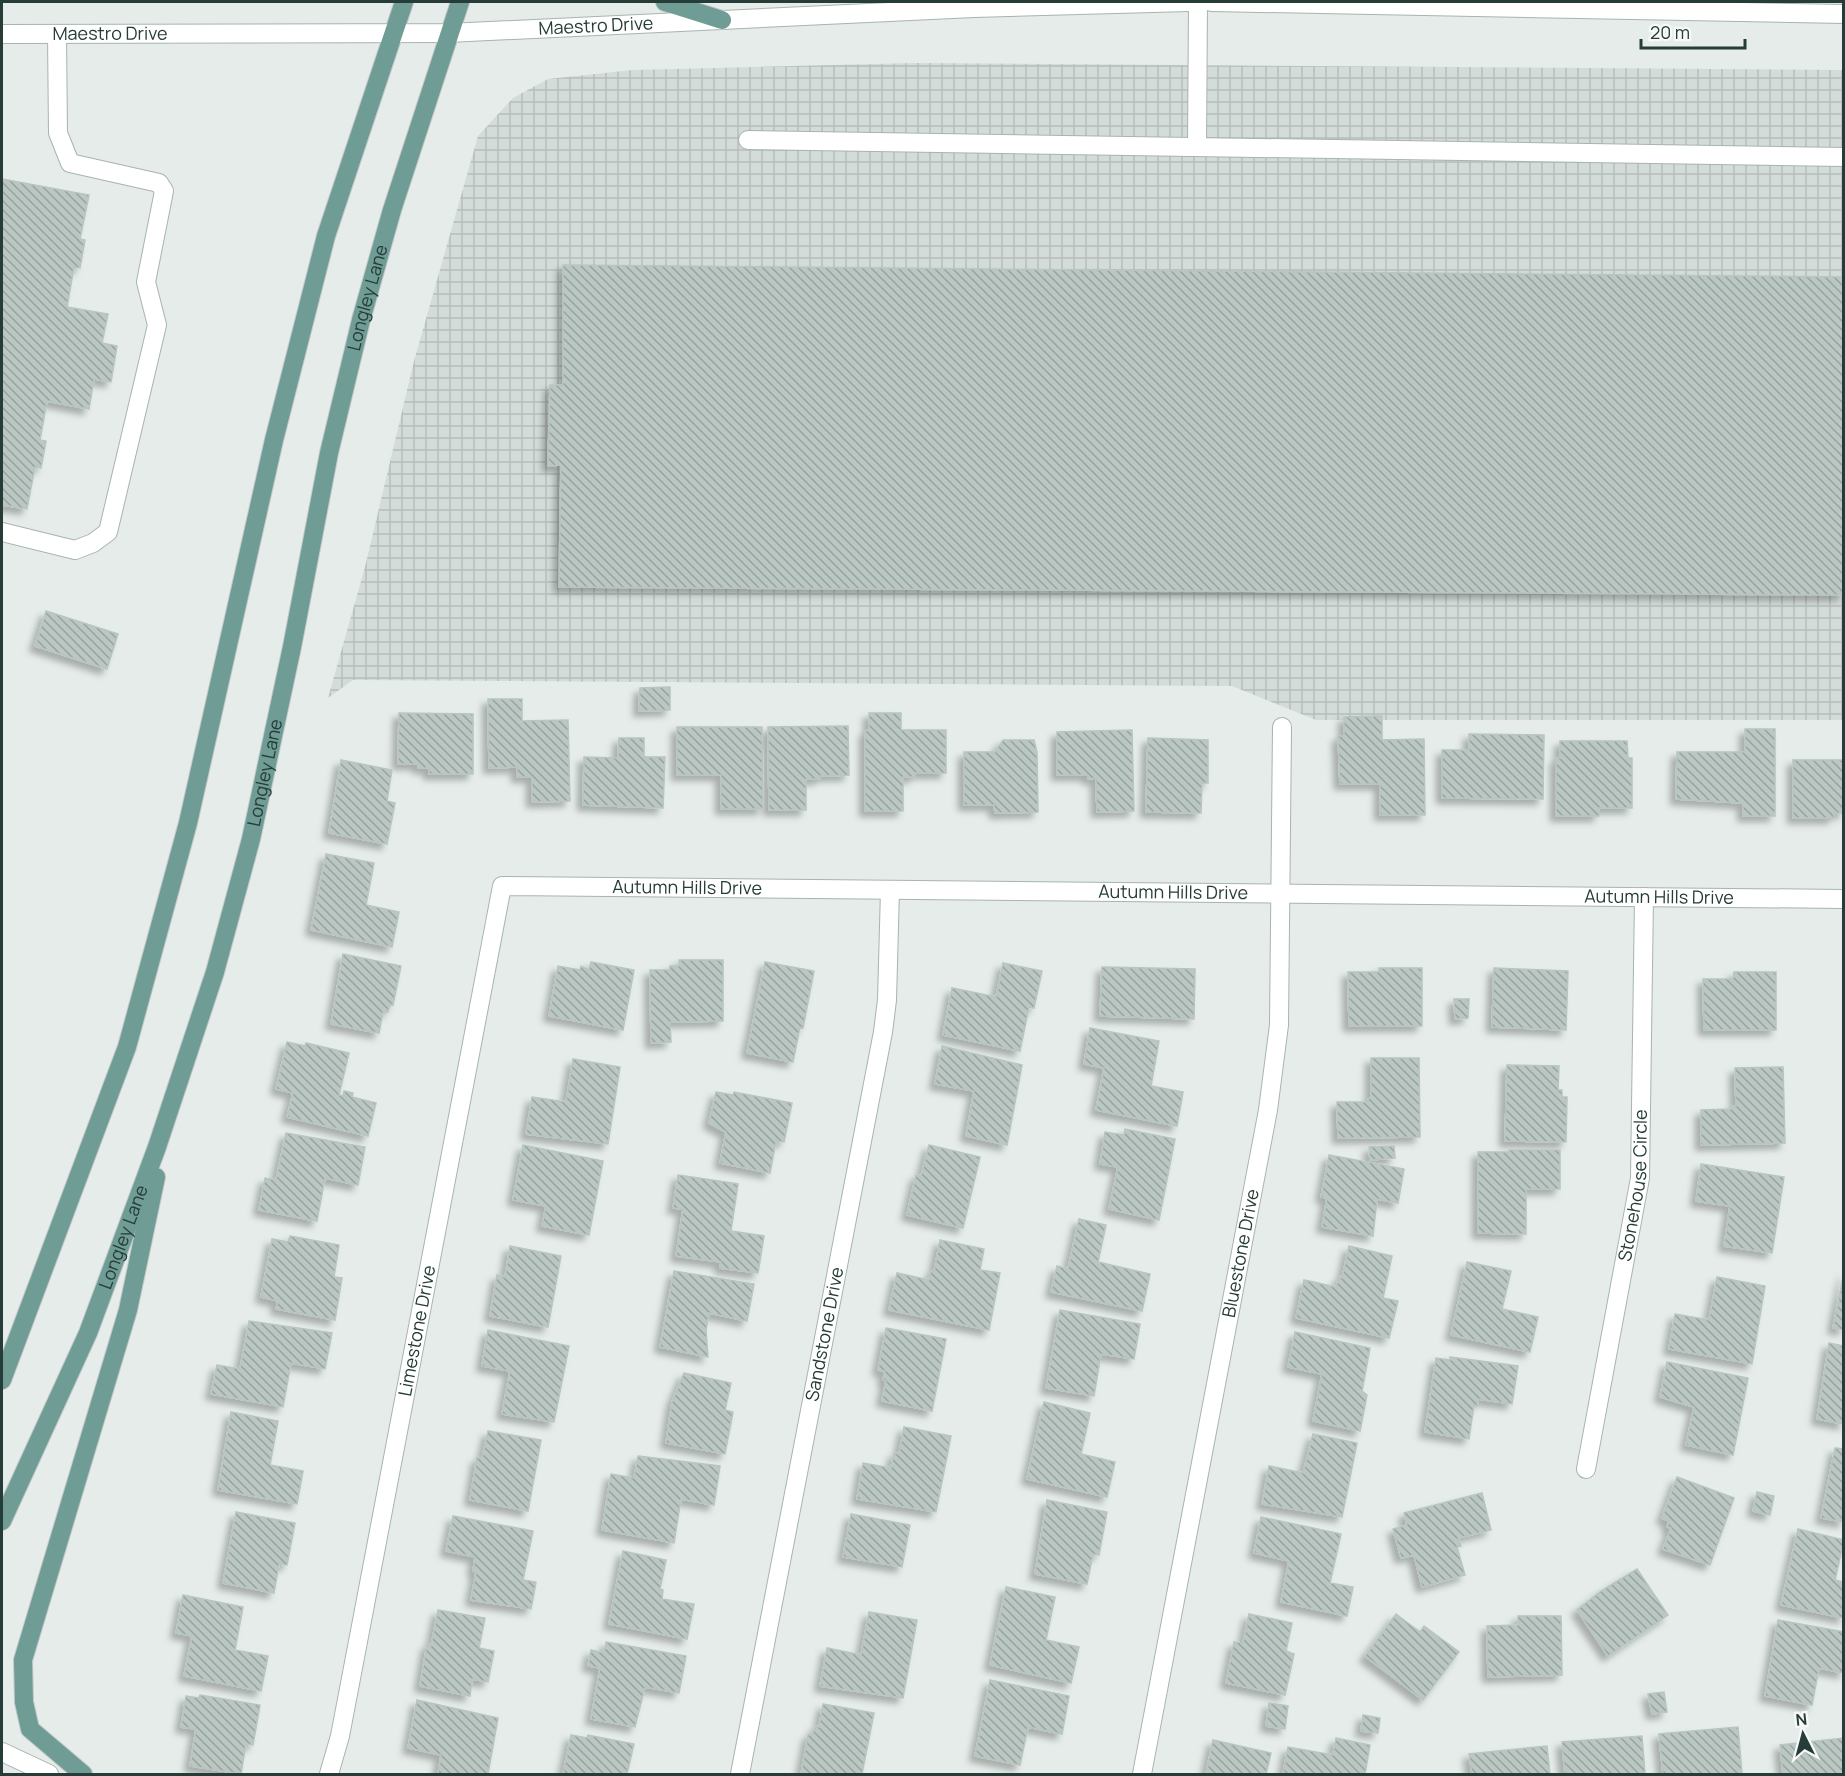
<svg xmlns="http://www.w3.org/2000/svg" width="1845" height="1776" viewBox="0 0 1845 1776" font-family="Manrope,sans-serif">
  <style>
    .industrial { fill: url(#industrial-grid) }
    .building { fill: url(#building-back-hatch); stroke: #b8c5c1; stroke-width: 1.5; filter: url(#shadow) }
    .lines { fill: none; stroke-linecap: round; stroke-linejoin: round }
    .minor-casing { stroke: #a8b4b1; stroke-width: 20 }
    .major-casing { stroke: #c2c8c7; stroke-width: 20 }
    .minor { stroke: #fff; stroke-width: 18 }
    .major { stroke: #6f9c95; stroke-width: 18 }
    .labels { text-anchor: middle; stroke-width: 4.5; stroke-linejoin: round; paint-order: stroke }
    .street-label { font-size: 18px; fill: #263c38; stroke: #f5f9f7 }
  </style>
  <defs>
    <pattern id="industrial-grid" width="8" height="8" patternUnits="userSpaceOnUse" patternTransform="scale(1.5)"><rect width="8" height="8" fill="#d3dcd9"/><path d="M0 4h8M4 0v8" fill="none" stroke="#b5bebb"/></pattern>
    <pattern id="building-back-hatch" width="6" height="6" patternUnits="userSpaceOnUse" patternTransform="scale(1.5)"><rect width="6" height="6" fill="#bac7c3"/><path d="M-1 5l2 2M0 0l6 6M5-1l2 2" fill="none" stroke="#97a39f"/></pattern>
    <filter id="shadow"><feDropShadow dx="-5.5" dy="5.5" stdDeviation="3" flood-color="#0004"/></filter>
  </defs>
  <rect width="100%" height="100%" fill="#e5ecea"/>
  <!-- industrial -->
  <path class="industrial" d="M914,63L1843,70V720H1316L1232,686L353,680L328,698L365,567L414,361L478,136L513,98L548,79L633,70Z"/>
  <!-- building -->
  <path class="building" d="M2,179L89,195L80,239L85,240L80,268L74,267L67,307L108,314L102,343L117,346L111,382L94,379L89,409L47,401L40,440L46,441L41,468L35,467L27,509L2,505Z
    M563,265L1844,277V595L559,587L561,465L548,466L550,385H563Z
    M46,611L118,634L107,669L35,646Z
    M670,687V710L639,711L640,688Z
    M488,699H522V721L568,720L570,801L532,802V777H517V767L489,768Z
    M399,713L473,714V774H429V768H418V764H398Z
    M869,713H901V730H946V773H915V777H903V811H865V731L869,730Z
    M1382,716V740L1424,739L1425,815H1380V784H1340L1338,736H1344V717Z
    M848,726L849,775L820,776V779H806V810H769L768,727Z
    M677,727H762L763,809H721V775H677Z
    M1745,729H1775V816H1743V803L1676,799L1677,752H1745Z
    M1132,730L1134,811L1097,812L1096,778L1088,779V775H1057V732Z
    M1469,734L1544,735L1543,799L1442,798V750H1469Z
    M619,738H644V757H665L663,808L583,805L584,757L618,758Z
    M1148,738L1208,740V783H1202L1201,813L1146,812Z
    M1003,740H1034L1037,752L1038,812L995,813L994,805H964V752H995Z
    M1560,741H1627L1628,758H1632V808H1599V816H1556V758H1560Z
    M341,760L392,770L387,801L395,803L387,844L329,833Z
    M1793,760H1844V813H1834V818H1793Z
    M326,854L374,863L366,905L399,912L392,947L311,930Z
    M343,954L401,966L393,1005L390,1004L388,1012H383L379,1033L331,1024Z
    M679,960H723V1021L670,1022L671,1042L651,1043L650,970H670V966H679Z
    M591,962L634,970L623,1030L549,1016L558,966L580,970L581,966L589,970Z
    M765,962L814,971L803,1028L800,1027L793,1062L747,1053Z
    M1003,963L1042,971L1034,1008L1029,1007L1020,1051L943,1035L952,988L996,997Z
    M1102,967L1195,969L1194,1019L1100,1016Z
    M1379,968H1422V1026H1349L1348,972H1379Z
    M1494,968L1568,971L1566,1030L1492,1027Z
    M1734,972H1776V1030H1704L1703,979H1733Z
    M1454,999H1469L1468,1018L1455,1019Z
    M1090,1028L1159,1041L1151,1086L1183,1092L1177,1126L1096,1110L1104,1068L1084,1064Z
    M287,1042L305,1046L306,1043L349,1053L339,1095L343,1096L344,1091L353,1093L352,1097L376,1103L368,1136L287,1117L293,1093L276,1089Z
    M942,1046L1022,1065L1007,1145L966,1136L974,1091L935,1084Z
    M1371,1058H1419L1420,1137L1338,1138L1337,1102H1368V1099L1371,1098Z
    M573,1059L620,1067L608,1144L526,1134L532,1097L566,1102Z
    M1507,1065L1559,1066L1558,1090H1562V1097H1567L1566,1142L1505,1141Z
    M1783,1067L1785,1143L1701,1145V1110L1732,1109V1106H1736L1735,1068Z
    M716,1092L733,1095L734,1092L792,1103L784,1142L776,1141L770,1173L720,1163L726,1132L709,1123Z
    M1125,1129L1175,1139L1159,1220L1109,1209L1118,1167L1100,1164L1105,1132L1124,1135Z
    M286,1133L365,1147L358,1185L325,1178L317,1221L259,1210L265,1178L276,1180Z
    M523,1145L603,1161L589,1235L542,1226L546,1206L513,1200Z
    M929,1145L980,1157L963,1228L907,1215L916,1175L921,1176Z
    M1394,1146L1395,1158L1370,1160L1369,1147Z
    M1509,1150H1560V1189H1526V1234L1478,1233V1152H1509Z
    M1329,1155L1404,1169L1398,1203L1377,1199L1373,1236L1322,1227L1327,1198L1321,1197Z
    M1701,1164L1784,1177L1772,1253L1724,1246L1730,1206L1696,1201Z
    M678,1175L738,1184L731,1231L764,1236L758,1273L720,1268L721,1262L676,1256L683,1209L673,1208Z
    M1079,1219L1106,1225L1098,1262L1150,1274L1142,1311L1051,1292L1057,1266L1068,1269Z
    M290,1236L339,1245L334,1277L342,1278L335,1320L276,1309L278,1301L261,1297L272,1239L288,1242Z
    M940,1240L984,1249L980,1270L1000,1273L989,1330L889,1310L897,1273L929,1280L931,1271L934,1272Z
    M510,1246L561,1256L548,1327L490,1316L497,1275L505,1277Z
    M1349,1246L1392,1256L1383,1298L1398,1301L1389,1338L1296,1318L1304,1280L1336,1287L1339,1277L1342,1278Z
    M1467,1262L1511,1271L1502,1309L1538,1317L1530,1352L1451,1335Z
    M674,1271L754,1284L747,1321L709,1313L706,1330L708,1357L660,1347Z
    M1844,1272V1330L1833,1328Z
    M1717,1277L1765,1286L1752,1364L1669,1349L1675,1314L1709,1320Z
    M1060,1310L1140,1324L1134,1359L1101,1354L1094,1396L1046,1388Z
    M249,1321L332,1333L325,1369L291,1363L283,1407L211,1394L217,1365L240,1369Z
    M886,1328L946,1339L932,1411L882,1401L886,1381L883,1380L885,1371L878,1370Z
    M488,1330L569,1346L554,1422L502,1414L510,1371L482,1366Z
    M1295,1332L1370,1348L1362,1391L1367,1395L1360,1431L1313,1421L1322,1374L1288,1367Z
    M1829,1343L1844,1346V1424L1817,1419Z
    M1450,1357L1518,1366L1512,1404L1478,1399L1477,1406L1474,1405L1469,1439L1425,1432L1436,1358L1450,1360Z
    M1667,1362L1748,1378L1733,1455L1686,1445L1694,1407L1660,1397Z
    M684,1373L731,1383L725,1410L733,1412L725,1454L666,1443L672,1402Z
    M1044,1402L1090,1413L1081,1454L1115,1462L1107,1497L1027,1479Z
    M231,1412L278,1421L270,1465L303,1471L297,1504L218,1490Z
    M904,1427L951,1436L936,1512L857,1499L863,1463L891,1468L894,1453L899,1454Z
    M488,1431L541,1440L528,1511L470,1500L477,1457L482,1459Z
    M1313,1434L1357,1443L1342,1517L1262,1504L1269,1466L1303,1473Z
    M1835,1448L1844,1449V1522L1821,1518Z
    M638,1456L720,1466L714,1505L681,1499L674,1543L602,1530L611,1474L634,1478Z
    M1677,1477L1734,1498L1710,1565L1663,1549L1671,1528L1667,1527L1669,1521L1662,1518Z
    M1757,1492L1774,1496L1770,1515L1753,1511Z
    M1482,1493L1491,1530L1458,1538L1461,1546L1457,1547L1465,1575L1422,1587L1414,1555L1401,1558L1393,1529L1407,1525L1404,1513Z
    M1047,1500L1107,1512L1099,1555L1093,1554L1087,1584L1035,1574Z
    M236,1512L295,1523L287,1565L279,1564L274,1593L223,1583Z
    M851,1514L910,1525L902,1567L843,1557Z
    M453,1516L533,1531L523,1580L536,1582L531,1609L471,1600L476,1572L473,1571L475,1557L446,1551Z
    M1261,1517L1341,1534L1330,1583L1353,1587L1347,1616L1281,1602L1289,1561L1254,1553Z
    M1798,1529L1844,1540L1835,1580L1844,1582V1618L1781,1605Z
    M623,1551L666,1560L660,1589L663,1590L662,1599L694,1604L687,1639L609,1624Z
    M1637,1569L1668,1615L1608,1656L1577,1610L1601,1591Z
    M1006,1587L1055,1597L1046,1640L1079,1647L1071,1683L990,1665Z
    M183,1595L243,1607L235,1650L268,1656L261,1691L184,1676L192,1636L176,1633Z
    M438,1610L485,1618L479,1648L494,1651L488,1682L472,1679L470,1696L420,1686L427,1644L431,1646Z
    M869,1612L917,1620L903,1698L820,1686L827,1648L861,1655Z
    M1249,1614L1292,1623L1286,1651L1294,1654L1285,1695L1226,1683L1234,1642L1243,1643Z
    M1396,1614L1420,1632L1424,1626L1459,1652L1423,1700L1365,1656Z
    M1518,1616H1561L1562,1675L1488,1677L1487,1626L1518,1625Z
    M1778,1620L1844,1632V1673L1819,1668L1812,1705L1765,1696Z
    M606,1642L686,1656L679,1693L645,1687L635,1727L591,1719L600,1668L588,1666L591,1650L604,1653Z
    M990,1680L1069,1696L1062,1734L1028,1727L1020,1765L975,1756Z
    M1664,1692L1667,1712L1652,1714L1648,1694Z
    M200,1695L260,1705L253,1745L246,1744L241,1774L190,1766L196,1729L181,1727L186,1696L199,1698Z
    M417,1700L498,1718L488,1774H438L441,1755L408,1748Z
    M1269,1703L1288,1706L1285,1729L1266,1726Z
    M823,1704L874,1713L862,1774H801L808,1735L812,1734L816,1726L819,1727Z
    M1363,1715L1380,1718L1378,1733L1361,1731Z
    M1738,1727L1742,1774H1663L1659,1734Z
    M571,1735L587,1738L588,1735L634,1744L627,1774H563Z
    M1642,1736L1645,1774H1565L1562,1742Z
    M1336,1738L1370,1745L1365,1774H1283L1288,1747L1333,1755Z
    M1844,1738V1774H1783L1780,1745Z
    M1213,1740L1271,1753L1266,1774H1206Z
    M1547,1746L1550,1774H1472L1469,1754Z"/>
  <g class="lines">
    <!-- minor casing -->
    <g class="minor-casing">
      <g id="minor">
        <path d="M1211,2L1844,14"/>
        <path id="s1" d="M2,34L448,33L974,8L1189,2"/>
        <path d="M748,140L1844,157"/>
        <path d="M1197,146L1198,2"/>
        <path d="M2,532L75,550L93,543L108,532L157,325L146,282L164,191L159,183L70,163L58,133L57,34"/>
        <path id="s2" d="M1586,1469L1640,1178L1644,897"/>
        <path d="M2,1752L49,1774"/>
        <path id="s3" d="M329,1774L340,1736L502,886L1844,899"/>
        <path id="s4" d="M740,1774L883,1032L887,1000L890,890"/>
        <path id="s5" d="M1142,1774L1268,1110L1279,1025L1282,727"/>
      </g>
    </g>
    <!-- major casing -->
    <g class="major-casing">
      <g id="major">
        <path d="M665,2L722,20"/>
        <path d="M2,1380L127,1047L188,823L274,440L326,236L404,2"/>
        <path id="s6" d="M2,1521L88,1333L157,1147L215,972L251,839L292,647L329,453L361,320L392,210L460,2"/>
        <path d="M83,1774L30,1729L24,1702L23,1660L128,1310L156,1177"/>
      </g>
    </g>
    <!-- minor -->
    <use href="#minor" class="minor"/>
    <!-- major -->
    <use href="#major" class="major"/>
  </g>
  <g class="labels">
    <!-- street labels -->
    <g class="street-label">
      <text dy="6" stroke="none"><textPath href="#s1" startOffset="594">Maestro Drive</textPath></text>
      <text dy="6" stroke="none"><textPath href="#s1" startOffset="108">Maestro Drive</textPath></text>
      <text dy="6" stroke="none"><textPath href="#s6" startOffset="1281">Longley Lane</textPath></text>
      <text dy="6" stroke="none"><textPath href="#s6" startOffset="795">Longley Lane</textPath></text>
      <text dy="6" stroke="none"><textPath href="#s3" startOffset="1090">Autumn Hills Drive</textPath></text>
      <text dy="6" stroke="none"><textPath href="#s3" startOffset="1576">Autumn Hills Drive</textPath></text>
      <text dy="6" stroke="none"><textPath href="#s3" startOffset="2062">Autumn Hills Drive</textPath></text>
      <text dy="6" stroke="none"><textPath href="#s2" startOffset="288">Stonehouse Circle</textPath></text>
      <text dy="6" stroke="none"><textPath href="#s6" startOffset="309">Longley Lane</textPath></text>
      <text dy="6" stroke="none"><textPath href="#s5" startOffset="530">Bluestone Drive</textPath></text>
      <text dy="6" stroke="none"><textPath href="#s3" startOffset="452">Limestone Drive</textPath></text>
      <text dy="6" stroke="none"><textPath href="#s4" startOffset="448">Sandstone Drive</textPath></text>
    </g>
  </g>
  <!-- border -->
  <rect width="1845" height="1776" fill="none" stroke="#263c38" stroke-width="6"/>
  <!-- north arrow -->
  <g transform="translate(1803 1734) rotate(354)" stroke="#f5f9f7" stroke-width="4.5" paint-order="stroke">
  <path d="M0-4.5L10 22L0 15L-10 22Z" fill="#263c38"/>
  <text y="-9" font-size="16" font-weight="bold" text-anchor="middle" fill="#263c38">N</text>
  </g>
  <!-- scale -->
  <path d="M1641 39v9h104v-9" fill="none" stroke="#263c38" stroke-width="3"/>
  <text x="1650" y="39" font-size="18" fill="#263c38" stroke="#f5f9f7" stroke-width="4.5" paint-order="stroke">20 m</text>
</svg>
